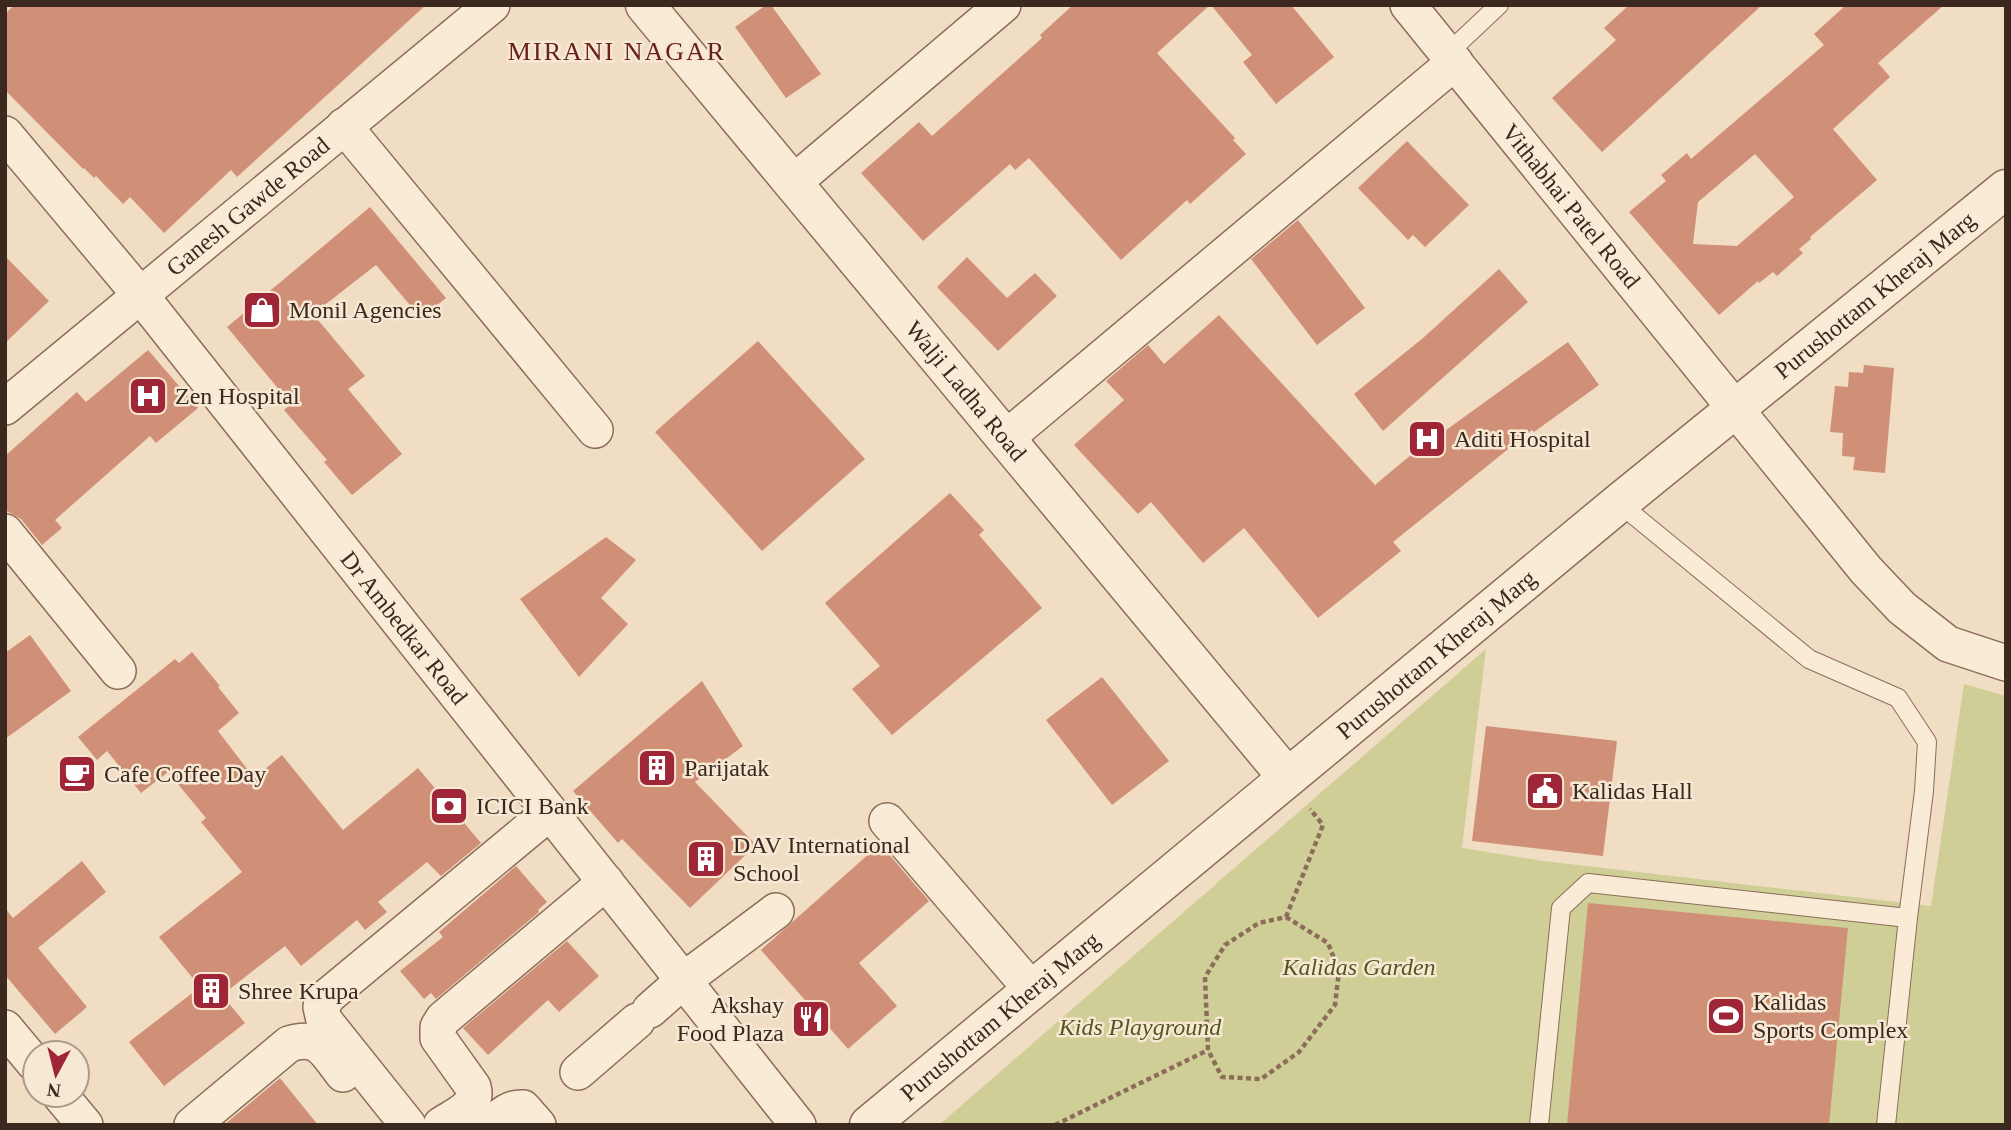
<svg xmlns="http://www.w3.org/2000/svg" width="2011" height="1130" viewBox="0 0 2011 1130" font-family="Georgia,serif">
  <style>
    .green { fill: #cfce96 }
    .building { fill: #d09077; fill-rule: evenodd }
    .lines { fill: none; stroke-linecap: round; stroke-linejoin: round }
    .service-casing { stroke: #8c6d59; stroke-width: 20 }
    .minor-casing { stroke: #8c6d59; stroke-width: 38 }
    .tertiary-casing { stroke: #8c6d59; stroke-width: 41 }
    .path { stroke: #8c6d59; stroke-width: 4.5; stroke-dasharray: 5 3.5; stroke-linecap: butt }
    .service { stroke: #faebd7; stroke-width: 18 }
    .minor { stroke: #faebd7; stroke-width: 35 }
    .tertiary { stroke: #faebd7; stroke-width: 38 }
    .labels { text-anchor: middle; stroke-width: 5; stroke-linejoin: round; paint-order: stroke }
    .street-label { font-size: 24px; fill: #3b281e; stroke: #f7e8d3 }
    .poi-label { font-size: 24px; fill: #3b281e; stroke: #f7e8d3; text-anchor: start }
    .park-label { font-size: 24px; font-style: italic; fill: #525823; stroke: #f7e8d3 }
    .neighbourhood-label { font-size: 26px; letter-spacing: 2px; fill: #6a211b; stroke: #f7e8d3 }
  </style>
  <rect width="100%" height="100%" fill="#f0ddc3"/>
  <!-- green -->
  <path class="green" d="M1486,649L1462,848L1543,861L1931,906L1964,684L2006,696V1125H939Z"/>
  <!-- building -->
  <path class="building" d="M14,5H426L237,177L231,170L164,233L130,197L123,204L96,176L94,178L84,168L83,169L5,90V14Z
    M766,5H771L821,74L786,98L735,27Z
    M1073,5H1210L1157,53L1235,138L1233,140L1246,154L1190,204L1187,200L1121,260L1029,158L1015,170L1010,164L923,241L861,173L919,122L932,136L1042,38L1040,35Z
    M1211,5H1291L1334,57L1276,104L1243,62L1252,55Z
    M1629,5H1762L1602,152L1552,98L1616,40L1604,28Z
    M1846,5H1944L1878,63L1890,77L1833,129L1877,180L1810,237L1811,239L1799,249L1803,253L1777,276L1773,272L1759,283L1758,281L1719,315L1629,212L1666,181L1661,175L1687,153L1691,159L1824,45L1814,34ZM1755,154L1794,197L1737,246L1693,244L1698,202Z
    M1407,141L1469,205L1425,247L1413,235L1408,240L1358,188Z
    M370,207L446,298L421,318L376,265L313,314L365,376L348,389L402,454L352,495L324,462L327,460L284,410L291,404L227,327Z
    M1298,220L1365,308L1317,345L1251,259Z
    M5,256L49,301L5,343Z
    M967,257L1007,298L1035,273L1057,296L998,351L937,287Z
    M1499,269L1528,302L1383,431L1354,394L1423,338Z
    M1219,315L1375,485L1406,459L1568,342L1599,385L1534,432L1532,430L1393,542L1401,551L1318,618L1244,528L1203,563L1151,502L1138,514L1074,445L1124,400L1106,381L1148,345L1164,364Z
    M758,341L865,459L762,551L655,432Z
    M148,350L198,408L156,443L150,436L55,520L62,528L42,545L21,519L5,510V456L77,392L86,402Z
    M1864,365L1894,368L1885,473L1853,470L1855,457L1842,456L1843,433L1830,432L1835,386L1848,387L1849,372L1863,373Z
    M950,493L984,530L979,535L1042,608L892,735L852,689L880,666L825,603Z
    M606,537L636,560L601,598L628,624L579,677L520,599Z
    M30,635L71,691L5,739V653Z
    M192,652L220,686L218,687L239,713L218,731L254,778L282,755L343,830L418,768L481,843L441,876L427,862L378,902L387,912L365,930L357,920L301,966L285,946L222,995L245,1023L164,1086L129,1042L200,987L159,937L242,872L201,822L206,818L168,772L141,793L107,751L97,760L78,737L175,659L179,663Z
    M1102,677L1169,761L1112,805L1046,720Z
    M702,681L743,746L695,782L756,845L690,908L622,839L618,843L573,791Z
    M1486,726L1617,741L1603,856L1472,841Z
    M880,844L929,901L859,963L897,1006L848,1049L761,950Z
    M82,861L106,892L38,948L87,1007L55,1034L5,975V908L13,918Z
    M516,866L547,902L538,910L539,912L436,999L431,993L424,999L400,971L443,937L439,932Z
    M1588,903L1848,928L1829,1125H1567Z
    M567,941L599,976L559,1012L548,1000L488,1055L463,1028Z
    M280,1078L318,1125H224Z"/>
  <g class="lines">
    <!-- service casing -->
    <g class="service-casing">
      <path id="service" d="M1448,53L1499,5
        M1619,503L1809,659L1898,698L1927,742L1924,791L1908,918
        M1539,1125L1561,908L1588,883L1908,918L1886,1125"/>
    </g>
    <!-- minor casing -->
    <g class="minor-casing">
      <g id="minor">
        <path id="s1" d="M1408,5L1866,570L1902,608L1948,644L2006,663"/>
        <path d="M344,126L595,430"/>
        <path id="s2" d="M5,134L141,296L798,1125"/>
        <path d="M793,183L1003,5"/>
        <path id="s3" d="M5,407L492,5"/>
        <path d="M1005,439L1455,62"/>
        <path d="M5,532L118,671"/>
        <path d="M887,821L1032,990"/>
        <path d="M650,1010L684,980L776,911"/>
        <path d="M5,1028L35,1064"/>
        <path d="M578,1072L637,1021"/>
        <path d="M60,1095L85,1125"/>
        <path d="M192,1125L289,1044C320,1034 326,1053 343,1074"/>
        <path d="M408,1125L324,1020L321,1007L328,996L550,812"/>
        <path d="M441,1125C456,1115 479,1107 473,1087L438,1038V1027L443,1019L606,882"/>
        <path d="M491,1125C501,1116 509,1107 523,1108L538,1125"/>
      </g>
    </g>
    <!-- tertiary casing -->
    <g class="tertiary-casing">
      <g id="tertiary">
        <path id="s4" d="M645,5L1287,777"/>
        <path id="s5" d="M869,1125L1619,503L2006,189"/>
      </g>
    </g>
    <!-- path -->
    <path class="path" d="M1286,917L1328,943L1339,971L1335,1005L1299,1052L1261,1079L1222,1077L1208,1050L1205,977L1225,945L1259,923Z
      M1286,917L1323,825L1310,809
      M1055,1125L1208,1050"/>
    <!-- service -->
    <use href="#service" class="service"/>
    <!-- minor -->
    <use href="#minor" class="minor"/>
    <!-- tertiary -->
    <use href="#tertiary" class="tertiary"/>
  </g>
  <!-- icons -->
  <defs>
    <g id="shop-square" transform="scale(2.0125)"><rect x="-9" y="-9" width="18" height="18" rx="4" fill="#9e2636" stroke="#f7e8d3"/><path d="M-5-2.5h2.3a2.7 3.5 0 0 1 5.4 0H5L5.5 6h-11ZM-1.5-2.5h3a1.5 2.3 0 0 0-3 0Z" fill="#fff"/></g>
    <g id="hospital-square" transform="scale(2.0125)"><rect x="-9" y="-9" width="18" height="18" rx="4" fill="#9e2636" stroke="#f7e8d3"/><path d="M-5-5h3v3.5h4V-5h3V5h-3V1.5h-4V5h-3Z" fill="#fff"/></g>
    <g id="building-square" transform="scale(2.0125)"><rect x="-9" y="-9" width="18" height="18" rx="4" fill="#9e2636" stroke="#f7e8d3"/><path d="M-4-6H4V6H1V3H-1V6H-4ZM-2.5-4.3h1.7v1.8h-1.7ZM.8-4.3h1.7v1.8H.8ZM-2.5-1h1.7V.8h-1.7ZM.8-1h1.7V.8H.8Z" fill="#fff"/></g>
    <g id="cafe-square" transform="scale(2.0125)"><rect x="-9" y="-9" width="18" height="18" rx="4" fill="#9e2636" stroke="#f7e8d3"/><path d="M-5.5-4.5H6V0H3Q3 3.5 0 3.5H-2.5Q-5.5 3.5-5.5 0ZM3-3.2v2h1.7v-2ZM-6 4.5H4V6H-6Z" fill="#fff"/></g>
    <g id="civic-square" transform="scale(2.0125)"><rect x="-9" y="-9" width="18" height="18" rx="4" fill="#9e2636" stroke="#f7e8d3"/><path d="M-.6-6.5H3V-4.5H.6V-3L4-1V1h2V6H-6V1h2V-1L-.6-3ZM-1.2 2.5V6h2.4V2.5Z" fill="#fff"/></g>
    <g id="bank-square" transform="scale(2.0125)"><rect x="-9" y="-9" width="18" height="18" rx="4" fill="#9e2636" stroke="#f7e8d3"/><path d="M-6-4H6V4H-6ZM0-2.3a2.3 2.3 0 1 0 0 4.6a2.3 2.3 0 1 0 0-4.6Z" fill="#fff"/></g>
    <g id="stadium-square" transform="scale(2.0125)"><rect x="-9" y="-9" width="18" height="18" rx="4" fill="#9e2636" stroke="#f7e8d3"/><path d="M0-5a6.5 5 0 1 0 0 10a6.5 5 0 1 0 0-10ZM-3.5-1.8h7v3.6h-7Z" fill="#fff"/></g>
    <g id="restaurant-square" transform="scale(2.0125)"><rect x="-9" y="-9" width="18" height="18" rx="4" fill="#9e2636" stroke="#f7e8d3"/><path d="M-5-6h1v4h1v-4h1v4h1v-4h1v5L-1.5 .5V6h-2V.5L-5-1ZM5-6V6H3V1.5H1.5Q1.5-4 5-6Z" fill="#fff"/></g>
  </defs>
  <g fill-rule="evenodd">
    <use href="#shop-square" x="262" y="310"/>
    <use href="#hospital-square" x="148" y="396"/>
    <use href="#hospital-square" x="1427" y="439"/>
    <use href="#building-square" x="657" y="768"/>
    <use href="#cafe-square" x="77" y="774"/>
    <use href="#civic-square" x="1545" y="791"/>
    <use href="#bank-square" x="449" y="806"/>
    <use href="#building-square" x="706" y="859"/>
    <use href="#building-square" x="211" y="991"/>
    <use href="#stadium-square" x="1726" y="1016"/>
    <use href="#restaurant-square" x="811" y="1019"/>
  </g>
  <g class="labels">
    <!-- street labels -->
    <g class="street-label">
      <text dy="8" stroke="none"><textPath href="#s3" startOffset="315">Ganesh Gawde Road</textPath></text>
      <text dy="8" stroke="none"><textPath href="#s1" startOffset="259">Vithabhai Patel Road</textPath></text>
      <text dy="8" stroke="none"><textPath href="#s5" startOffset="1304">Purushottam Kheraj Marg</textPath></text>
      <text dy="8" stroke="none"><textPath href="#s4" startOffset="502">Walji Ladha Road</textPath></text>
      <text dy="8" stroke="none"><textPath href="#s2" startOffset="635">Dr Ambedkar Road</textPath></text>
      <text dy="8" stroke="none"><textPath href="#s5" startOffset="737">Purushottam Kheraj Marg</textPath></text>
      <text dy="8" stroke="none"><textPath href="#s5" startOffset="170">Purushottam Kheraj Marg</textPath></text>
    </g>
    <!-- poi labels -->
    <g class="poi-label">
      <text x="289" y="318">Monil Agencies</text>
      <text x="175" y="404">Zen Hospital</text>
      <text x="1454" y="447">Aditi Hospital</text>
      <text x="684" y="776">Parijatak</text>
      <text x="104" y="782">Cafe Coffee Day</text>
      <text x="1572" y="799">Kalidas Hall</text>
      <text x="476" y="814">ICICI Bank</text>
      <text x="733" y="853">DAV International<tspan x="733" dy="28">School</tspan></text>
      <text x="238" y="999">Shree Krupa</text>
      <text x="1753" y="1010">Kalidas<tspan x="1753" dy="28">Sports Complex</tspan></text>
      <text x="784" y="1013" text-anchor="end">Akshay<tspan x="784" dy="28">Food Plaza</tspan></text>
    </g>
    <!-- park labels -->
    <g class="park-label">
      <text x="1359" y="975">Kalidas Garden</text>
      <text x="1140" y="1035">Kids Playground</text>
    </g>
    <!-- neighbourhood labels -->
    <g class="neighbourhood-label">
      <text x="617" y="60">MIRANI NAGAR</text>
    </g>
  </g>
  <!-- border -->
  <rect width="2011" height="1130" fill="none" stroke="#3b281e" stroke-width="14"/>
  <!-- north arrow -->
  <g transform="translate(56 1074) rotate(187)"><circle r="33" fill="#f7e8d3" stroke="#ac9b8b" stroke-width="2"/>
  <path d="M0-5L12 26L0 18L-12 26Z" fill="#9e2636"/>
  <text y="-10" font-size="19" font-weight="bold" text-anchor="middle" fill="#3b281e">N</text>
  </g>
</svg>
